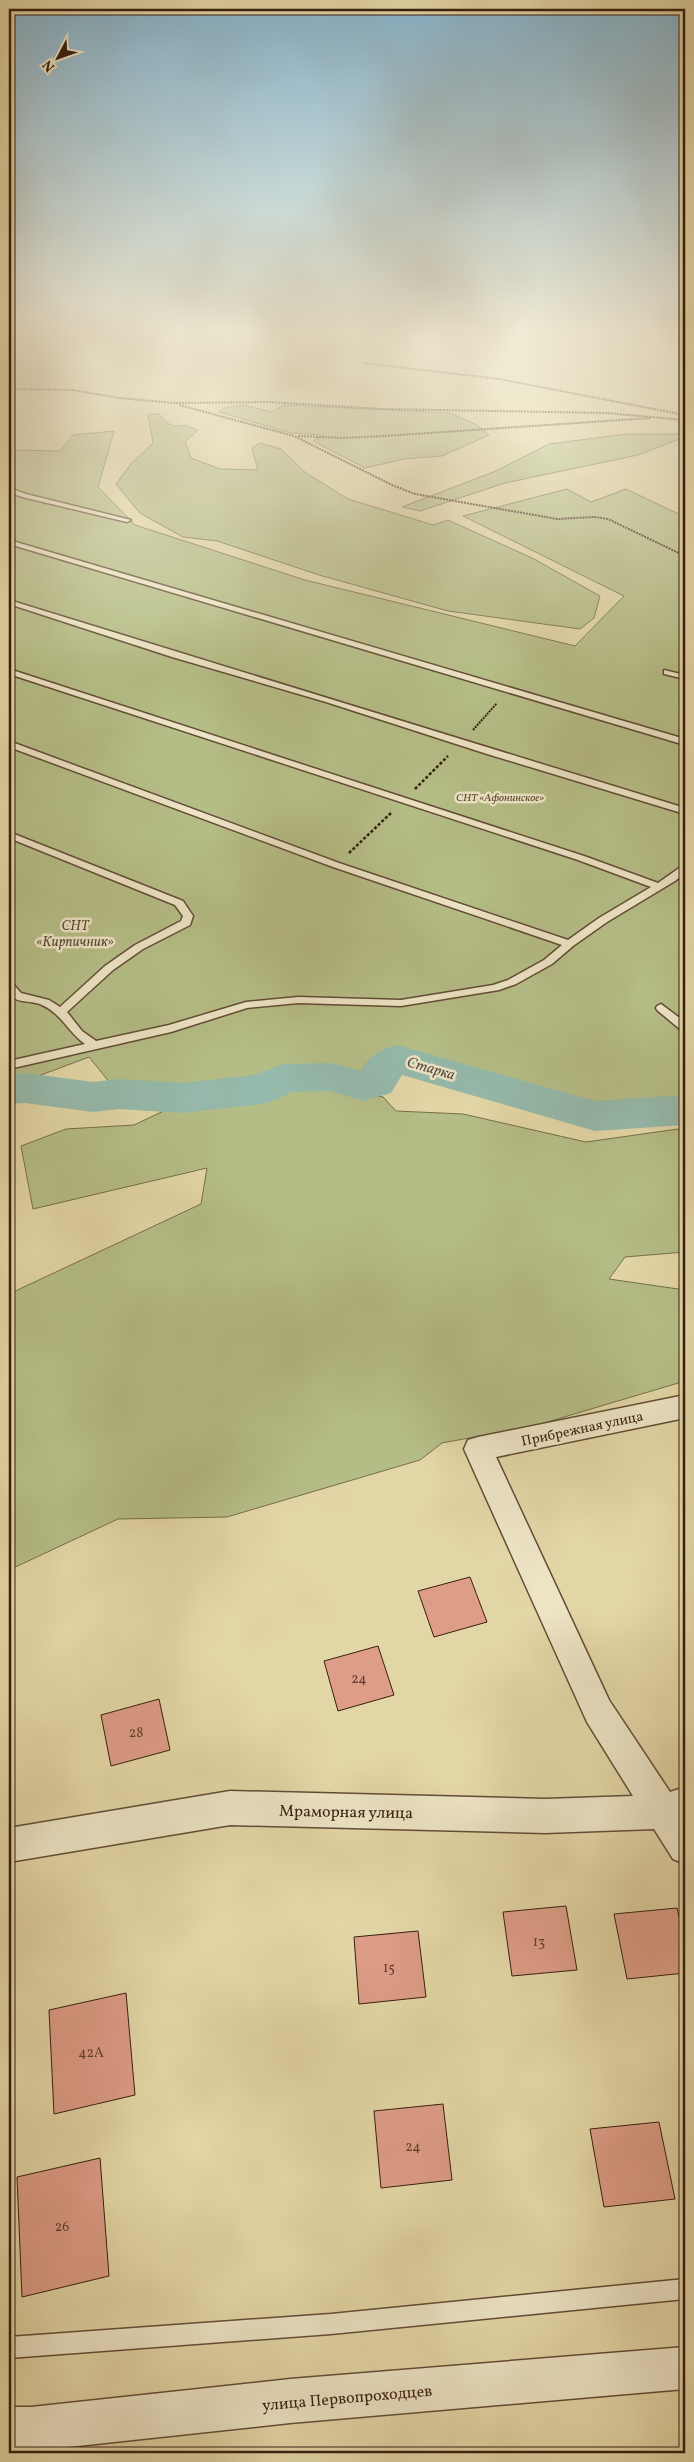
<svg xmlns="http://www.w3.org/2000/svg" width="694" height="2462" viewBox="0 0 694 2462" font-family="Vollkorn,serif">
  <style>
    .green { fill: #b5bd86; stroke: #766e4b }
    .lines { fill: none; stroke-linecap: round; stroke-linejoin: round }
    .river { fill: #95b9ab; fill-rule: evenodd }
    .building { fill: #de9d87; stroke: #371e10 }
    .service-casing { stroke: #624c36; stroke-width: 3 }
    .minor-casing { stroke: #624c36; stroke-width: 3 }
    .path-far1 { stroke: #371e10; stroke-width: 2; stroke-dasharray: 2 1; stroke-linecap: butt }
    .path { stroke: #371e10; stroke-width: 2.5; stroke-dasharray: 3 2; stroke-linecap: butt }
    .service { fill: #ede4c5; fill-rule: evenodd }
    .minor { fill: #ede4c5; fill-rule: evenodd }
    .labels { text-anchor: middle; stroke-width: 5; stroke-linejoin: round; paint-order: stroke }
    .far-park-label { font-size: 11px; font-style: italic; fill: #56462e; stroke: #ede4c5 }
    .park-label { font-size: 14px; font-style: italic; fill: #56462e; stroke: #ede4c5 }
    .street-label { font-size: 14px; fill: #371e10; stroke: #ede4c5 }
    .near-number-label { font-size: 14px; fill: #613e2e }
    .water-label { font-size: 15px; font-style: italic; fill: #534c3e; stroke: #ede4c5 }
    .near-street-label { font-size: 16px; fill: #371e10; stroke: #ede4c5 }
  </style>
  <rect width="100%" height="100%" fill="#e3d6a6"/>
  <filter id="stains"><feTurbulence type="fractalNoise" baseFrequency=".004" numOctaves="4"/><feColorMatrix values="0 0 0 0 .2 0 0 0 0 .09 0 0 0 0 .02 0 0 0 .5 -.17"/></filter>
  <radialGradient id="worn" r=".72"><stop offset=".6" stop-color="#630" stop-opacity="0"/><stop offset="1" stop-color="#630" stop-opacity=".3"/></radialGradient>
  <!-- green -->
  <path class="green" d="M243,405L271,412L284,405L450,413L477,425L489,435L442,456L404,459L365,468L313,441L324,435L291,433L219,412L224,408Z
    M148,414H159C166,423 172,429 185,425L198,430L185,442L191,458L220,469L258,470L252,448L260,443L281,449L306,473L348,499L433,525L448,520L534,559L600,596L594,618L580,629L448,611L319,575L217,541L183,537L140,513L116,484L131,464L153,443Z
    M114,431L98,487L135,525L305,580L575,646L624,596L463,516L567,489L591,502L626,489L685,517V1110L595,1116L397,1059L384,1067L376,1083L363,1087L332,1077L283,1078L263,1089L181,1098L119,1094L89,1057L9,1087V450L60,451L73,435Z
    M626,434H685V437L638,455L505,483L420,511L402,507L496,471L549,444Z
    M282,1086L329,1087L383,1097L396,1111L463,1114L586,1142L685,1128V1252L625,1257L609,1279L685,1290V1381L534,1426L442,1443L420,1460L227,1517L118,1519L9,1570V1294L201,1204L207,1168L33,1209L21,1146L66,1129L134,1125L170,1108L269,1097Z"/>
  <g class="lines">
    <!-- river -->
    <path class="river" d="M397,1045L595,1101L685,1095V1125L595,1131L402,1075L391,1093L363,1101L330,1091L291,1092L278,1099L263,1104L181,1113L119,1109L93,1112L25,1103L9,1104V1075L25,1073L93,1082L119,1079L181,1083L254,1075L283,1064L332,1063L361,1071C369,1055 380,1050 397,1045Z"/>
  </g>
  <!-- building -->
  <path class="building" d="M470,1577L487,1622L434,1637L418,1591Z
    M378,1646L394,1695L338,1711L324,1661Z
    M159,1699L170,1750L111,1766L101,1715Z
    M566,1906L577,1970L512,1976L503,1912Z
    M677,1908L685,1943V1973L627,1979L614,1914Z
    M418,1931L426,1997L359,2004L354,1937Z
    M126,1993L135,2095L54,2114L49,2010Z
    M443,2104L452,2180L381,2188L374,2111Z
    M659,2122L675,2199L604,2207L590,2129Z
    M100,2158L109,2276L22,2297L17,2177Z"/>
  <g class="lines">
    <!-- service casing -->
    <g class="service-casing">
      <path id="service" d="M9,488L26,494L131,520L127,522L22,497L9,492Z
        M9,540L685,739V745L9,544Z
        M9,600L685,808V814L484,753L326,702L172,657L9,604Z
        M9,669L584,856L658,883L682,866L685,865V873L675,881L607,922L573,946L552,964L516,984L499,990L401,1006L298,1003L247,1008L171,1032L9,1069V1061L85,1044C69,1033 61,1013 42,1005C26,998 9,1007 9,983L13,984L21,993L49,1000L60,1007L105,966L135,945L181,921L183,916L175,905L9,838V832L183,901L193,916L190,925L143,949L113,970L67,1012L82,1031L96,1041L169,1025L246,1002L298,997L401,1000L493,985L508,980L544,960L562,945L333,867L9,747V741L339,863L568,940L599,918L651,887L578,860L9,674Z
        M664,670L685,675V679L664,674Z
        M661,1004L685,1022V1031L681,1030L657,1010L656,1008L657,1006Z
        M685,2279V2299L331,2334L9,2358V2337L331,2314Z"/>
    </g>
    <!-- minor casing -->
    <g class="minor-casing">
      <path id="minor" d="M685,1395V1418L496,1457L609,1700L670,1792L685,1787V1864L673,1859L654,1829L545,1833L230,1825L9,1862V1828L230,1791L545,1799L633,1796L587,1722L464,1449L468,1440L478,1437Z
        M685,2347V2389L290,2423L31,2451H9V2407H31L290,2379Z"/>
    </g>
    <!-- path-far1 -->
    <path class="path-far1" d="M364,363L499,379L685,415
      M9,389L73,390L119,398L174,403L269,402L382,409L606,413L685,420
      M179,405L294,436L392,485L415,494L557,519L595,517L608,519L685,556
      M298,436L343,438L384,436L651,418
      M473,730L497,703"/>
    <!-- path -->
    <path class="path" d="M415,789L448,756
      M349,853L392,812"/>
    <!-- service -->
    <use href="#service" class="service"/>
    <!-- minor -->
    <use href="#minor" class="minor"/>
  </g>
  <!-- sky -->
  <linearGradient id="sky" x2="0" y2="1"><stop stop-color="#87b6d0"/><stop offset="0.49" stop-color="#f2edd7"/><stop offset="1" stop-color="#f2edd7" stop-opacity="0"/></linearGradient>
  <rect width="694" height="677" fill="url(#sky)"/>
  <g class="labels">
    <!-- far-park labels -->
    <g class="far-park-label">
      <text x="500" y="801">СНТ «Афонинское»</text>
    </g>
    <!-- park labels -->
    <g class="park-label">
      <text x="75" y="930">СНТ<tspan x="75" dy="16">«Кирпичник»</tspan></text>
    </g>
    <!-- street labels -->
    <g class="street-label">
      <text transform="translate(582 1428) rotate(-12)" y="5">Прибрежная улица</text>
    </g>
    <!-- near-number labels -->
    <g class="near-number-label">
      <text x="359" y="1683">24</text>
      <text x="136" y="1737">28</text>
      <text x="539" y="1946">13</text>
      <text x="389" y="1972">15</text>
      <text x="91" y="2057">42А</text>
      <text x="413" y="2151">24</text>
      <text x="62" y="2231">26</text>
    </g>
    <!-- water labels -->
    <g class="water-label">
      <text transform="translate(431 1068) rotate(16)" y="5">Старка</text>
    </g>
    <!-- near-street labels -->
    <g class="near-street-label">
      <text transform="translate(346 1811) rotate(1)" y="6">Мраморная улица</text>
      <text transform="translate(347 2397) rotate(-5)" y="6">улица Первопроходцев</text>
    </g>
  </g>
  <!-- margin -->
  <rect width="694" height="2462" fill="none" stroke="#e3d6a6" stroke-width="30"/>
  <rect x="10" y="10" width="674" height="2442" fill="none" stroke="#371e10" stroke-width="2.5"/>
  <rect x="15" y="15" width="664" height="2432" fill="none" stroke="#371e10"/>
  <!-- north arrow -->
  <g transform="translate(58 58) rotate(229)" stroke="#ede4c5" stroke-width="4" paint-order="stroke">
  <path d="M0-4L9 19L0 12L-9 19Z" fill="#371e10"/>
  <text y="-8" font-size="14" font-weight="bold" text-anchor="middle" fill="#371e10">N</text>
  </g>
  <rect width="100%" height="100%" filter="url(#stains)"/>
  <rect width="100%" height="100%" fill="url(#worn)"/>
</svg>
